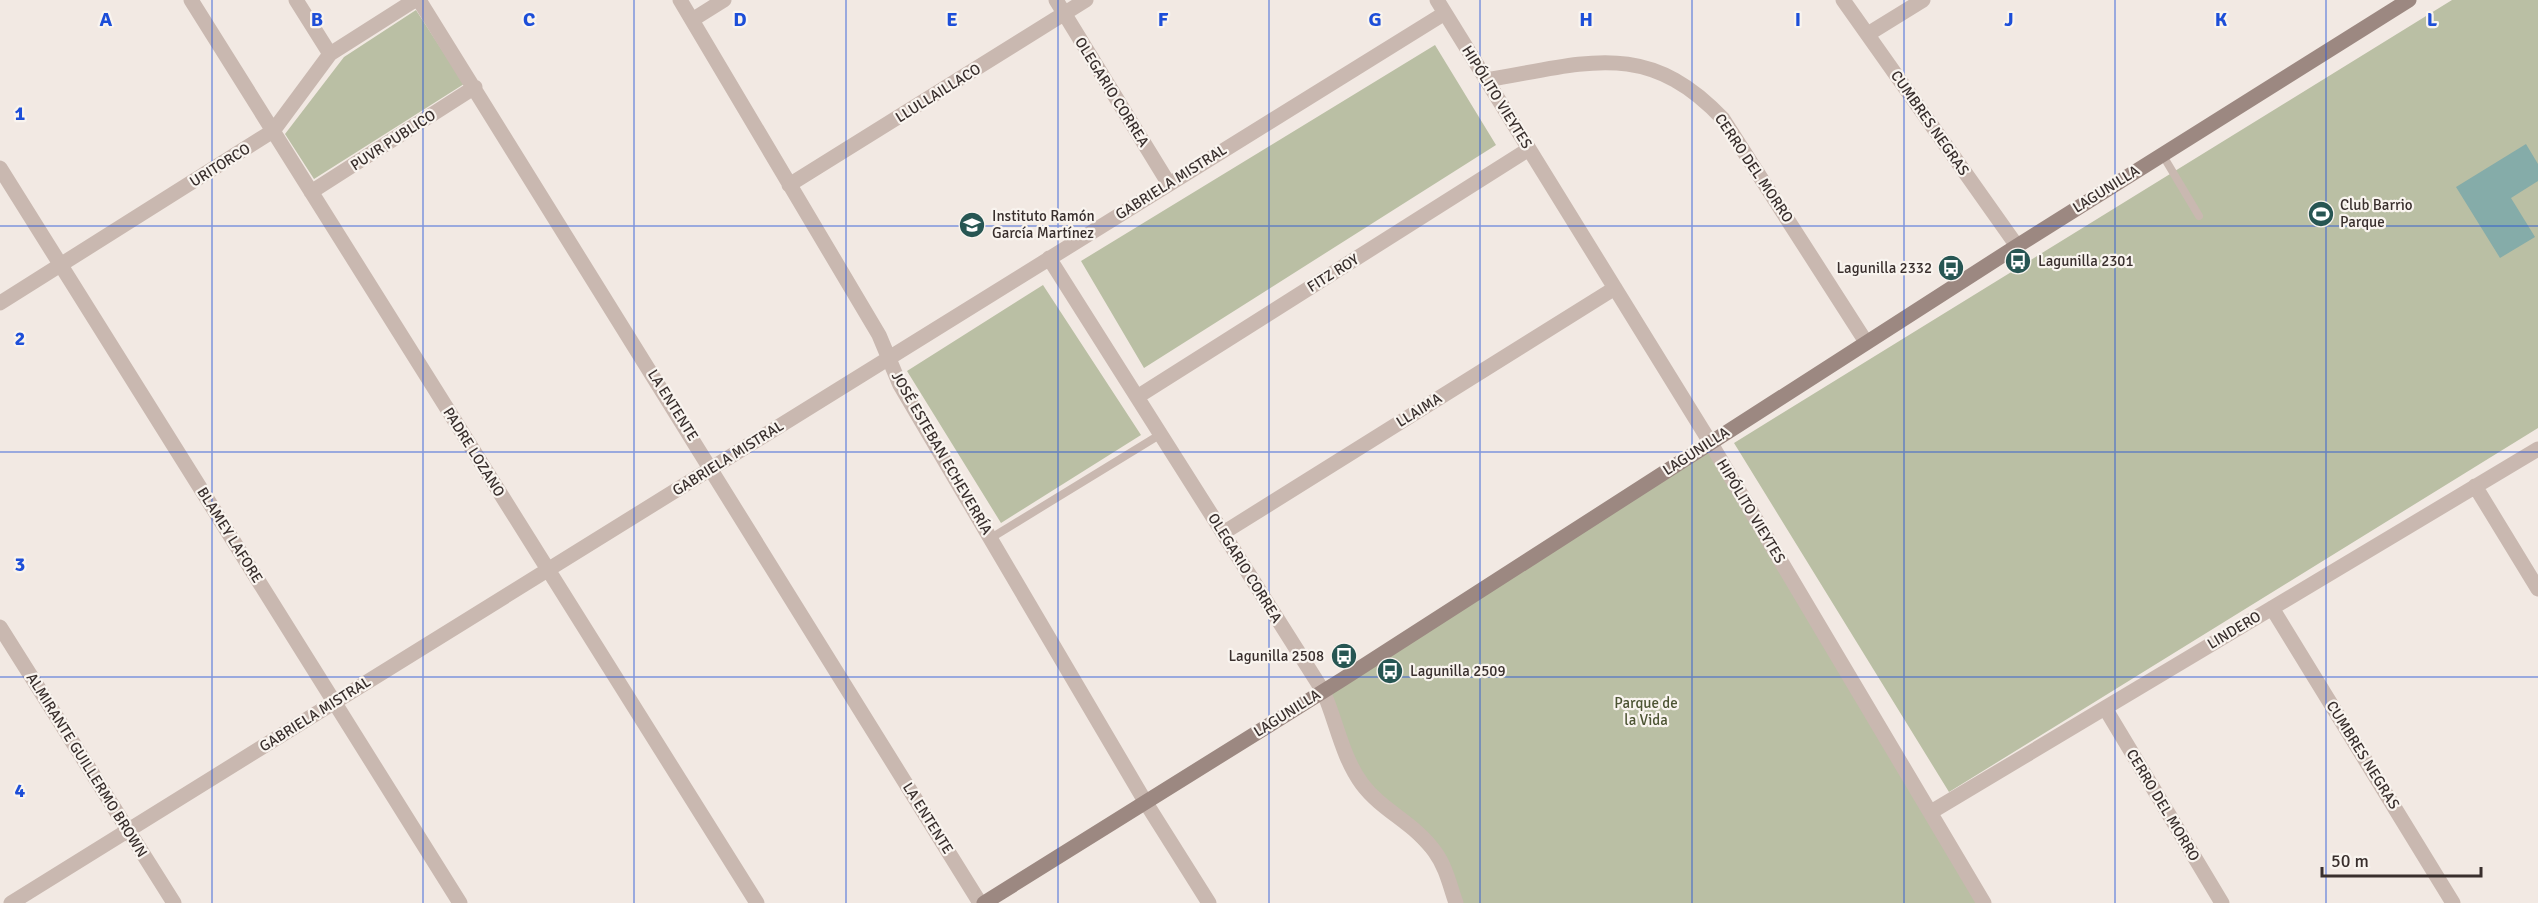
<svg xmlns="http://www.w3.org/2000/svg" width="2538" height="903" viewBox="0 0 2538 903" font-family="Signika,sans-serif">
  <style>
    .green { fill: #babfa4 }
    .water { fill: #85aca9 }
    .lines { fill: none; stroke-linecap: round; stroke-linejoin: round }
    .service { stroke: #c9b8b0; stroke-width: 8 }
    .minor { stroke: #c9b8b0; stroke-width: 15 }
    .secondary { stroke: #9c8881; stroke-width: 15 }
    .grid { fill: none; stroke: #1d4ed8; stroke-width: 1.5; stroke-opacity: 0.55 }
    .labels { text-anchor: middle; stroke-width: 4.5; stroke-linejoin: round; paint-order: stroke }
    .street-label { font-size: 15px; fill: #392f2d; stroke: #f9f4ef }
    .poi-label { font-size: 15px; fill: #392f2d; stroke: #f9f4ef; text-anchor: start }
    .park-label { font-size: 15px; fill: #4c5433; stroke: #f9f4ef }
    .grid-label { font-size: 20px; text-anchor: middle; font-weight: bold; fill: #1d4ed8; stroke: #f9f4ef; stroke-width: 4.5; stroke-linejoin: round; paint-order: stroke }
  </style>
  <rect width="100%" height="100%" fill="#f2e9e3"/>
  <!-- green -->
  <path class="green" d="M2452,0H2538V428L1949,792L1734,443Z
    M416,10L464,84L314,179L285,134L344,57Z
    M1435,45L1496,145L1144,368L1081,261Z
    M1043,285L1141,435L1001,523L907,371Z
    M1710,442L1984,903H1456L1445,872L1361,783L1323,691Z"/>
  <!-- water -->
  <path class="water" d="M2526,144L2538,164V181L2511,198L2535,237L2500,258L2456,187Z"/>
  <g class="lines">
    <!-- service -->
    <path class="service" d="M2162,154L2199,216
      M991,538L1161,434"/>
    <!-- minor -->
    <path class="minor" d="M191,0L757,903
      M296,0L330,54
      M419,0L980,903
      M680,0L879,335L900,385L1146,803L1209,903
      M1056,0L1169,184
      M1437,0L1710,442L1984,903
      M1843,0L2017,246
      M692,20L724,0
      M1868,34L1923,0
      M1486,80C1584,64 1646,37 1723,119L1866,342
      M0,168L460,903
      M789,185L1086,0
      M311,192L475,87
      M1049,258L1323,691C1336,720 1342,757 1362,784C1382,811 1416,824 1435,852C1446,867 1450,886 1456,903
      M0,303L273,131L330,54L415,0
      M1137,397L1529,149
      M2475,486L2538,589
      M1223,533L1615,288
      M2272,608L2453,903
      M0,627L174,903
      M2105,708L2222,903
      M1931,812L2538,449
      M11,903L1445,13"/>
    <!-- secondary -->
    <path class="secondary" d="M984,903L1343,679L2017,246L2409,0"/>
  </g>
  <!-- grid -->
  <path class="grid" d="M212,0V903M423,0V903M634,0V903M846,0V903M1058,0V903M1269,0V903M1480,0V903M1692,0V903M1904,0V903M2115,0V903M2326,0V903M0,226H2538M0,452H2538M0,677H2538"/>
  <!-- icons -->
  <defs>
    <g id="stadium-disc" transform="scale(1.35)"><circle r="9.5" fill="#275653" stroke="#f9f4ef"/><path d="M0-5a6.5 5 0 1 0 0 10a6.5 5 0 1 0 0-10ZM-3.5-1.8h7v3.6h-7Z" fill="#fff"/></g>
    <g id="school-disc" transform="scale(1.35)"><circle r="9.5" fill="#275653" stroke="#f9f4ef"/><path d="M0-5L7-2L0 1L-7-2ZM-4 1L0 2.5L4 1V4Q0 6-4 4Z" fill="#fff"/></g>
    <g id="bus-disc" transform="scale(1.35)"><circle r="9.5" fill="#275653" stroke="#f9f4ef"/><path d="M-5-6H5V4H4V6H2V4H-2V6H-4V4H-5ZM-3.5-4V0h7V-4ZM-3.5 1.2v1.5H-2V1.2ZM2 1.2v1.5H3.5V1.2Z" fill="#fff"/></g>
  </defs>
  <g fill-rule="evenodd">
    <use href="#stadium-disc" x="2321" y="214"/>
    <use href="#school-disc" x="972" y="225"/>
    <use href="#bus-disc" x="2018" y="261"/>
    <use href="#bus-disc" x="1951" y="268"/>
    <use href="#bus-disc" x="1344" y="656"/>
    <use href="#bus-disc" x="1390" y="671"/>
  </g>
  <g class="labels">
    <!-- street labels -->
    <g class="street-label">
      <text transform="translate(1112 92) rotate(58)" y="5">OLEGARIO CORREA</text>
      <text transform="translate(938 93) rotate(-32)" y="5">LLULLAILLACO</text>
      <text transform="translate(1497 97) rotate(58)" y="5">HIPÓLITO VIEYTES</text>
      <text transform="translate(1930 123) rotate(55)" y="5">CUMBRES NEGRAS</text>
      <text transform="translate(393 140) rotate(-33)" y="5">PUVR PUBLICO</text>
      <text transform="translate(220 165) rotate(-32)" y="5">URITORCO</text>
      <text transform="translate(1754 168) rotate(56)" y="5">CERRO DEL MORRO</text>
      <text transform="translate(1171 182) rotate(-32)" y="5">GABRIELA MISTRAL</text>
      <text transform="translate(2106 189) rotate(-32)" y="5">LAGUNILLA</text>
      <text transform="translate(1333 273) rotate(-32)" y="5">FITZ ROY</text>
      <text transform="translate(673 405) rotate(58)" y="5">LA ENTENTE</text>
      <text transform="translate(1419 410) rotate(-32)" y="5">LLAIMA</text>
      <text transform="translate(1696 451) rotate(-33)" y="5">LAGUNILLA</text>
      <text transform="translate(474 452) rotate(58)" y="5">PADRE LOZANO</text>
      <text transform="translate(942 453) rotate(60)" y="5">JOSÉ ESTEBAN ECHEVERRÍA</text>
      <text transform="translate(728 458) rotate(-32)" y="5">GABRIELA MISTRAL</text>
      <text transform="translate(1751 511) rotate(59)" y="5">HIPÓLITO VIEYTES</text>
      <text transform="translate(230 535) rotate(58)" y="5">BLAMEY LAFORE</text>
      <text transform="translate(1245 568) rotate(58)" y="5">OLEGARIO CORREA</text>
      <text transform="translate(2234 630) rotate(-31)" y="5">LINDERO</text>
      <text transform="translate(1287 713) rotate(-32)" y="5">LAGUNILLA</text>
      <text transform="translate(315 714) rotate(-32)" y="5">GABRIELA MISTRAL</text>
      <text transform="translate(2363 755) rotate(58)" y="5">CUMBRES NEGRAS</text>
      <text transform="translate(87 765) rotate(58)" y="5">ALMIRANTE GUILLERMO BROWN</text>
      <text transform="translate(2163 805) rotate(59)" y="5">CERRO DEL MORRO</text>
      <text transform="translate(928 818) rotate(58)" y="5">LA ENTENTE</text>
    </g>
    <!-- poi labels -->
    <g class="poi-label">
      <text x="2340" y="210">Club Barrio<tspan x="2340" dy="17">Parque</tspan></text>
      <text x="992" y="221">Instituto Ramón<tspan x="992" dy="17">García Martínez</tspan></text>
      <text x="2038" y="266">Lagunilla 2301</text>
      <text x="1932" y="273" text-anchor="end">Lagunilla 2332</text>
      <text x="1324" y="661" text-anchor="end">Lagunilla 2508</text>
      <text x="1410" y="676">Lagunilla 2509</text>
    </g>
    <!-- park labels -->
    <g class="park-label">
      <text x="1646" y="708">Parque de<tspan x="1646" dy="17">la Vida</tspan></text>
    </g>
  </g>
  <g class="grid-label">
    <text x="106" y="26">A</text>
    <text x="317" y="26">B</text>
    <text x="529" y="26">C</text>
    <text x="740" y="26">D</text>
    <text x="952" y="26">E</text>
    <text x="1163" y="26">F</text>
    <text x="1375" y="26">G</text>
    <text x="1586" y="26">H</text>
    <text x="1798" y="26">I</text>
    <text x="2009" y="26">J</text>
    <text x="2221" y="26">K</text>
    <text x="2432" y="26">L</text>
    <text x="20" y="120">1</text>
    <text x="20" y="345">2</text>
    <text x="20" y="571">3</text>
    <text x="20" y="797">4</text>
  </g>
  <!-- scale -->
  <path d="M2322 867v9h159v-9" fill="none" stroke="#392f2d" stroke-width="3"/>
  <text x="2331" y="867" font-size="18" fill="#392f2d" stroke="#f9f4ef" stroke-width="4.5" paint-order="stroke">50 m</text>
</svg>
